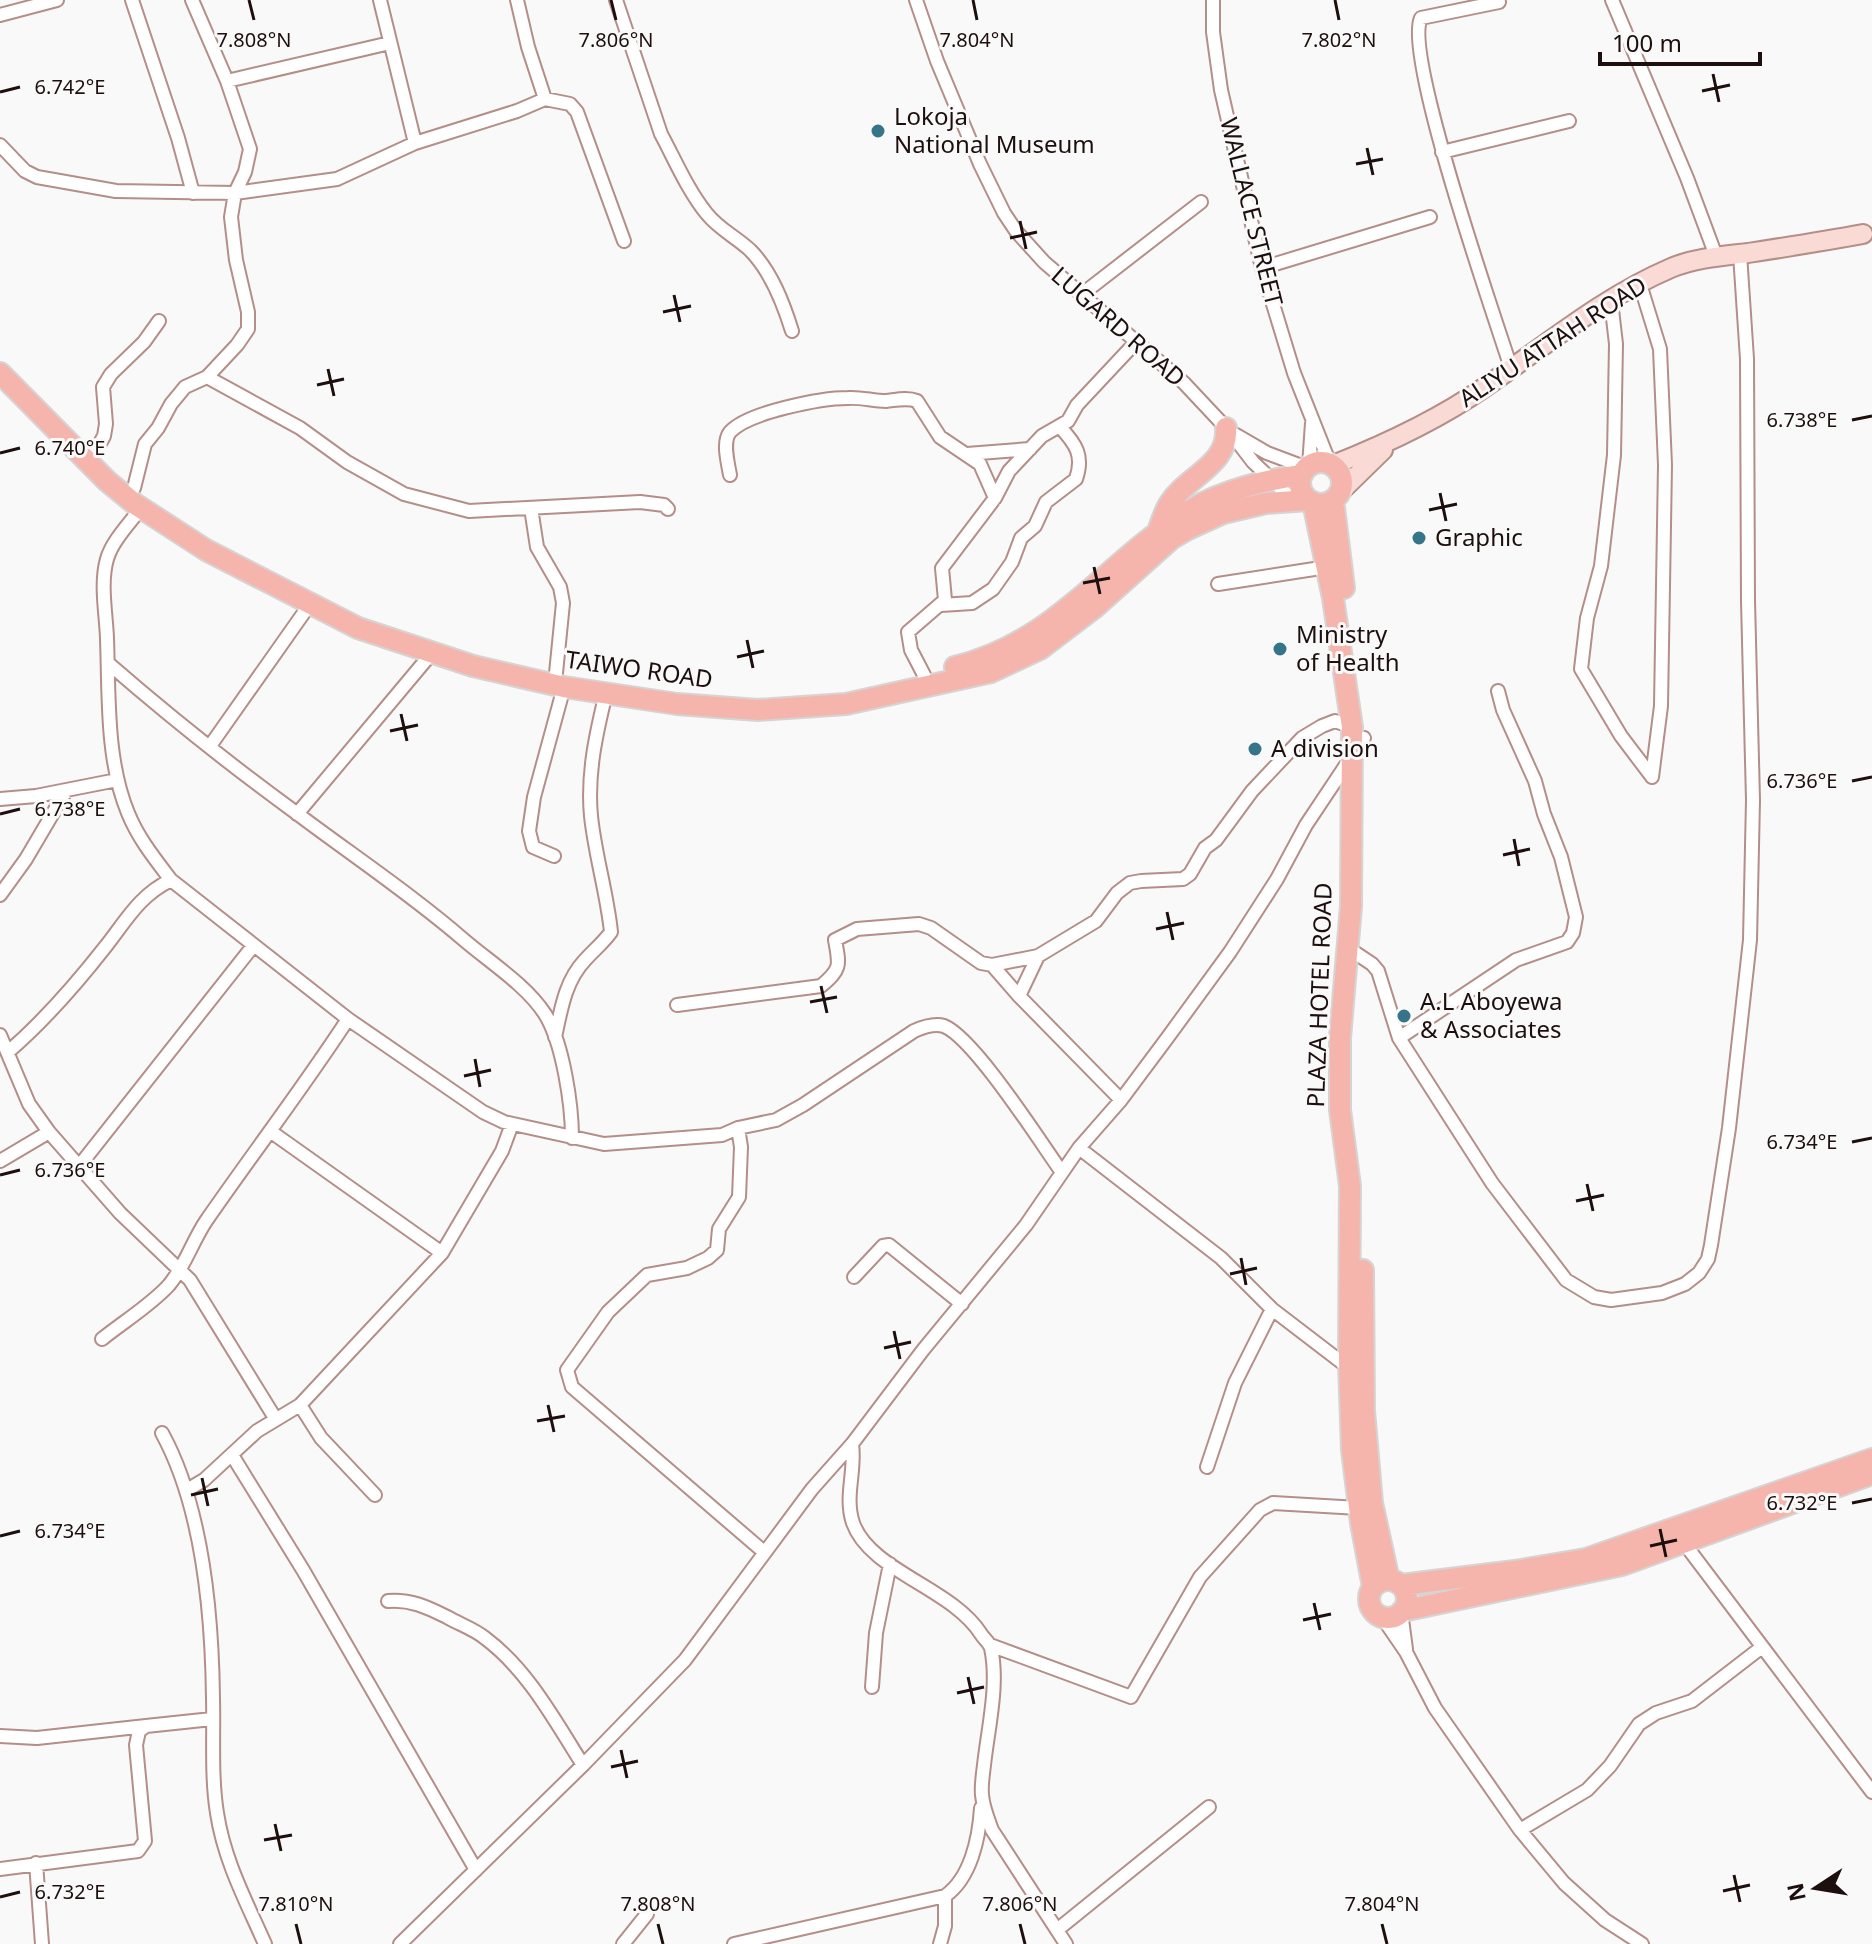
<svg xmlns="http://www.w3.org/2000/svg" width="1872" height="1944" viewBox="0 0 1872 1944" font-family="'Noto Sans',sans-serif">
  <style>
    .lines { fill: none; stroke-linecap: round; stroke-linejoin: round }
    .street-casing { stroke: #b48e88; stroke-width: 16 }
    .secondary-casing { stroke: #b48e88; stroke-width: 22 }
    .primary-casing { stroke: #d6d4d3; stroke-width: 24 }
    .street { stroke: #fff; stroke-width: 12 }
    .secondary { stroke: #fadad5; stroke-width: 18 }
    .primary { stroke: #f6b5ac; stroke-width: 20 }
    .ticks { fill: none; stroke: #1d0f0d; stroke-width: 3 }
    .poi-dot { fill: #36748a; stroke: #f9f9f9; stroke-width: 3 }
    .labels { text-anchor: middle; stroke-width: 6; stroke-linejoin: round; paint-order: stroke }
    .poi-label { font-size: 24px; fill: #1d0f0d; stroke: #f9f9f9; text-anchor: start }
    .street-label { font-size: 24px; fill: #1d0f0d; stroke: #f9f9f9 }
    .ticks-label { font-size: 20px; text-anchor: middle; fill: #1d0f0d; stroke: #f9f9f9; stroke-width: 6; stroke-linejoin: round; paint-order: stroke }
  </style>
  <rect width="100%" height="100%" fill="#f9f9f9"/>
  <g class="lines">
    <!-- street casing -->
    <g class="street-casing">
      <path id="street" d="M132,0L178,138L193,193
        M380,0L415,143
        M517,0L528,47L545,99L570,104L577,112L624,241
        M616,0L661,134C675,160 688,191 707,214C719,229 736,237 750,250C771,271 783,302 792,331
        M916,0L937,61L980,164L1004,213L1016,231L1044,262L1184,383L1230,432L1253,462L1293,500
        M1213,0V32L1221,90L1262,268L1294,373L1330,464
        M1612,0L1687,178L1716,256
        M1499,2L1421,18C1403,54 1494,315 1511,368
        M0,15L57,0
        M227,81L390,43
        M0,145L25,171L37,177L116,191L235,193L337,179L415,143L517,111L545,99
        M1442,152L1569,121
        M1262,268L1430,217
        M1640,284L1660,349L1665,465L1661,706L1652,777
        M1081,295L1201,202
        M1611,301L1616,344L1614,455L1601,566L1587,618L1581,669L1621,736L1652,777
        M207,377L300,428L347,462L404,494L469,511L640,502L664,505L668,509
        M1236,435L1267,453L1307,468
        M94,454L104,436L106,424L103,387L111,374L144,342L159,321
        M967,454L1030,449
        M1309,466L1312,423
        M730,475C728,463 722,442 730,432C748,412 822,398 848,398C861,397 873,401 886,401C896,400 907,397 917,401L940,437L980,464L995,498
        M134,488L145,444L158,428L171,404L185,387L207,377L237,345L248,329V312L236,260L231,217L235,193L245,172L250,149L227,81L192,0
        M141,508C130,523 112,541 107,559C100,583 106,613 107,638C109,695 106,760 128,813C138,838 155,859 171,880L348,1019L483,1112L504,1122L604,1144L722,1135L738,1128L776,1120L803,1105L914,1031C923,1027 934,1023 944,1026C974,1038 1039,1140 1061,1171
        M531,508L537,547L560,587L563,603L556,673
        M1218,584L1327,567
        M941,605L972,603L993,589L1012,562L1021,538L1035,526L1046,502L1076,479C1084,456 1076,444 1060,427
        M108,663C169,716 233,767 299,815C355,857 412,895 464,940C491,963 526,985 545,1014C563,1043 572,1105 572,1138
        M924,675L911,650L908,632L945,600L942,568L995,498L1009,471L1042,436L1068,421L1077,405L1136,342
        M210,746L310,604
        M0,799L36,796L117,780
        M297,814L431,654
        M554,856L533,847L529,831L534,797L564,687
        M0,895L26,859L66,791
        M1354,952L1372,964L1378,971L1399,1038L1492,1183L1566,1280L1594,1297L1611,1300L1662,1293L1685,1284L1699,1273L1708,1259L1711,1245L1729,1128L1750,940L1753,800L1748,601L1747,359L1740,254
        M992,965L1019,996L1121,1100
        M1019,996L1038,956
        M677,1005L821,986C841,969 840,966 835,940L857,929L919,924L931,928L981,963L992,965L1038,956L1096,921L1117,893L1130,883L1141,881L1183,879L1190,874L1205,848L1216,840L1252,791L1302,738L1322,726L1335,721L1352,727
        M0,1035L29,1104L49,1132L120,1213L190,1280L275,1418
        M555,1037C561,1010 565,981 585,960C594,950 603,943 611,932C607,893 595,855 591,816C587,774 596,734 606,693
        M1399,1038L1516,960L1567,942L1573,933L1576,917L1561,857L1544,814L1535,781L1503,710L1498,691
        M8,1052C44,1021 77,983 106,946C127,919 140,895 171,880
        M738,1128L741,1147L739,1197L719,1229L717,1250L708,1258L687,1268L647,1275L608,1312L567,1370L572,1387L764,1552
        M270,1131L442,1253
        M1079,1148L1221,1258L1272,1309L1349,1368
        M0,1161L49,1132
        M80,1165L253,946
        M854,1277L883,1246L889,1245L962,1304
        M102,1339C123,1322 151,1305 169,1285C185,1266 192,1242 206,1221C253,1153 303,1088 348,1019
        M300,1405L321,1438L375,1495
        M162,1433C203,1508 212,1613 213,1698C214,1736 211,1776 217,1813C224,1860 246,1901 265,1944
        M852,1444C856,1471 844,1496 853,1523C870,1571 952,1588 981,1634C984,1639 989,1642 991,1648C999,1685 988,1728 984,1765C983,1774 981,1785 982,1795C983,1807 988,1819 992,1830L1066,1944
        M232,1455L303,1570L476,1870
        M1207,1467L1235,1383L1272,1309
        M187,1490L204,1480L257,1431L300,1405L442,1253L502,1151L512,1124
        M1681,1539L1872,1792
        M388,1601C410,1599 427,1607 447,1617C459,1624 474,1629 485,1638C528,1670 555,1721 583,1765
        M1401,1612L1406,1649
        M1382,1617L1406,1652L1435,1708L1520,1830L1564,1883L1605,1920L1642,1944
        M990,1645L1131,1697L1200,1577L1260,1510L1273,1503L1359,1508
        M872,1687L876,1633L890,1564
        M0,1736L37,1738L146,1726
        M1520,1830L1587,1790L1610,1766L1639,1724L1656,1713L1692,1701L1762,1647
        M36,1863L42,1944
        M0,1869L138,1851L145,1841L136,1745L139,1731L146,1726L212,1719
        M1057,1930L1209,1807
        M400,1944L583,1765L685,1660L812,1489L852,1444L923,1350L1026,1225L1079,1148L1121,1100L1168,1037L1230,952L1277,879L1306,825L1364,738
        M623,1944L647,1914
        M734,1944L945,1896C971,1878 979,1838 981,1808
        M940,1944L945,1926V1896"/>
    </g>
    <!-- secondary casing -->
    <g class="secondary-casing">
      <path id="secondary" d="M1333,465C1386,444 1438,420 1485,387C1545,346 1603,297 1671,268C1695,258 1722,256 1748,253C1787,247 1825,241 1863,234
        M1340,492L1383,450"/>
    </g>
    <!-- primary casing -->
    <g class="primary-casing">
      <path id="primary" d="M0,373L107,481L135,504L206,550L358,628L473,666L564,687L677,704L758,710L846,704L991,672L1040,649L1094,608L1171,539L1188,529L1223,513L1266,503L1309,500
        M1300 483a21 21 0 1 1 42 0a21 21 0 1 1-42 0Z
        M1333,500L1344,588
        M1313,502L1333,598L1352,727L1351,906L1340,1038V1110L1350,1186L1349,1362L1352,1450L1361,1523L1373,1587
        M1157,534C1161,524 1164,512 1170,503C1187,476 1229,465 1226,428
        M955,667C1059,641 1105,562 1192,509C1222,491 1268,479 1302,475
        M1363,1270L1364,1411L1372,1503L1389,1580
        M1369 1599a19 19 0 1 1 38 0a19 19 0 1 1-38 0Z
        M1401,1585L1515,1571L1586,1559L1872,1459
        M1402,1611L1622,1565L1872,1474"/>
    </g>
    <!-- street -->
    <use href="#street" class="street"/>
    <!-- secondary -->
    <use href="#secondary" class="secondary"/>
    <!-- primary -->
    <use href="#primary" class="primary"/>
  </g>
  <!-- ticks -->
  <path class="ticks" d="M249,0L254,20M611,0L616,20M973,0L977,20M1335,0L1339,20M1713,74L1719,102M1702,91L1730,85M0,92L20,87M1367,148L1373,175M1356,164L1383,159M1020,221L1026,249M1010,238L1037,232M674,295L680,322M663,312L691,306M328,369L334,396M317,385L344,379M1852,420L1872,416M0,453L20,448M1440,493L1446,521M1429,510L1457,504M1094,567L1100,594M1083,583L1110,578M747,640L753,668M737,657L764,651M401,714L407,741M390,731L418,725M1852,781L1872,777M0,814L20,809M1514,839L1519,866M1503,855L1530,849M1167,912L1173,940M1156,929L1184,923M821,986L827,1013M810,1002L837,997M475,1059L480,1087M464,1076L491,1070M1852,1142L1872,1138M0,1175L20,1170M1587,1184L1593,1211M1576,1201L1604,1195M1241,1258L1246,1285M1230,1274L1257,1268M894,1331L900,1359M884,1348L911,1342M548,1405L554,1432M537,1421L565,1416M202,1478L208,1506M191,1495L218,1489M1852,1503L1872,1499M1660,1529L1666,1557M0,1536L20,1531M1650,1546L1677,1540M1314,1603L1320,1630M1303,1620L1331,1614M968,1677L974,1704M957,1693L984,1687M621,1750L627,1778M611,1767L638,1761M275,1824L281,1851M264,1840L292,1835M1734,1875L1740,1902M1723,1891L1750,1885M0,1897L20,1892M296,1924L301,1944M658,1924L663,1944M1020,1924L1025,1944M1382,1924L1387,1944"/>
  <!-- markers -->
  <g class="poi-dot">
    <circle cx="878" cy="131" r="8"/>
    <circle cx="1419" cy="538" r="8"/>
    <circle cx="1280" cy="649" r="8"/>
    <circle cx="1255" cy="749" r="8"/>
    <circle cx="1404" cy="1016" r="8"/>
  </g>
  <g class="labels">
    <!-- poi labels -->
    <g class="poi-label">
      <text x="894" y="125">Lokoja<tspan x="894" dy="28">National Museum</tspan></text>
      <text x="1435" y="546">Graphic</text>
      <text x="1296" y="643">Ministry<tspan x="1296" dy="28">of Health</tspan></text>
      <text x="1271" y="757">A division</text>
      <text x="1420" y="1010">A.L Aboyewa<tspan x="1420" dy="28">&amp; Associates</tspan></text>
    </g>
    <!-- street labels -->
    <g class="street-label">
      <text transform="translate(1251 212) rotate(76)" y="8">WALLACE STREET</text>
      <text transform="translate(1118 327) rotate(41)" y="8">LUGARD ROAD</text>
      <text transform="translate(1553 342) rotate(-33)" y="8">ALIYU ATTAH ROAD</text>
      <text transform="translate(639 670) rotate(8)" y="8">TAIWO ROAD</text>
      <text transform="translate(1320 995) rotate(-88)" y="8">PLAZA HOTEL ROAD</text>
    </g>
  </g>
  <g class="ticks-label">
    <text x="254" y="47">7.808°N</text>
    <text x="616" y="47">7.806°N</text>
    <text x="977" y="47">7.804°N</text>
    <text x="1339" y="47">7.802°N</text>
    <text x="70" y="94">6.742°E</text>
    <text x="1802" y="427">6.738°E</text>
    <text x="70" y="455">6.740°E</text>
    <text x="1802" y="788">6.736°E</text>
    <text x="70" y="816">6.738°E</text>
    <text x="1802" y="1149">6.734°E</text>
    <text x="70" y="1177">6.736°E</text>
    <text x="1802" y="1510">6.732°E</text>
    <text x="70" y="1538">6.734°E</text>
    <text x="70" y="1899">6.732°E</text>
    <text x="296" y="1911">7.810°N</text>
    <text x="658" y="1911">7.808°N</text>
    <text x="1020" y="1911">7.806°N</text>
    <text x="1382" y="1911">7.804°N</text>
  </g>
  <!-- north arrow -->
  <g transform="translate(1816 1888) rotate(258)" stroke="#f9f9f9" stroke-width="6" paint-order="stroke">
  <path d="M0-6L14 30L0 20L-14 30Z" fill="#1d0f0d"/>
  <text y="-12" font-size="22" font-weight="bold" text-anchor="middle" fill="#1d0f0d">N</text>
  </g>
  <!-- scale -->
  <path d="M1600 52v12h160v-12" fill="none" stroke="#1d0f0d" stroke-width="4"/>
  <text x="1612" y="52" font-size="24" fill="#1d0f0d" stroke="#f9f9f9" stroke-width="6" paint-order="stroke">100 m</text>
</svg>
